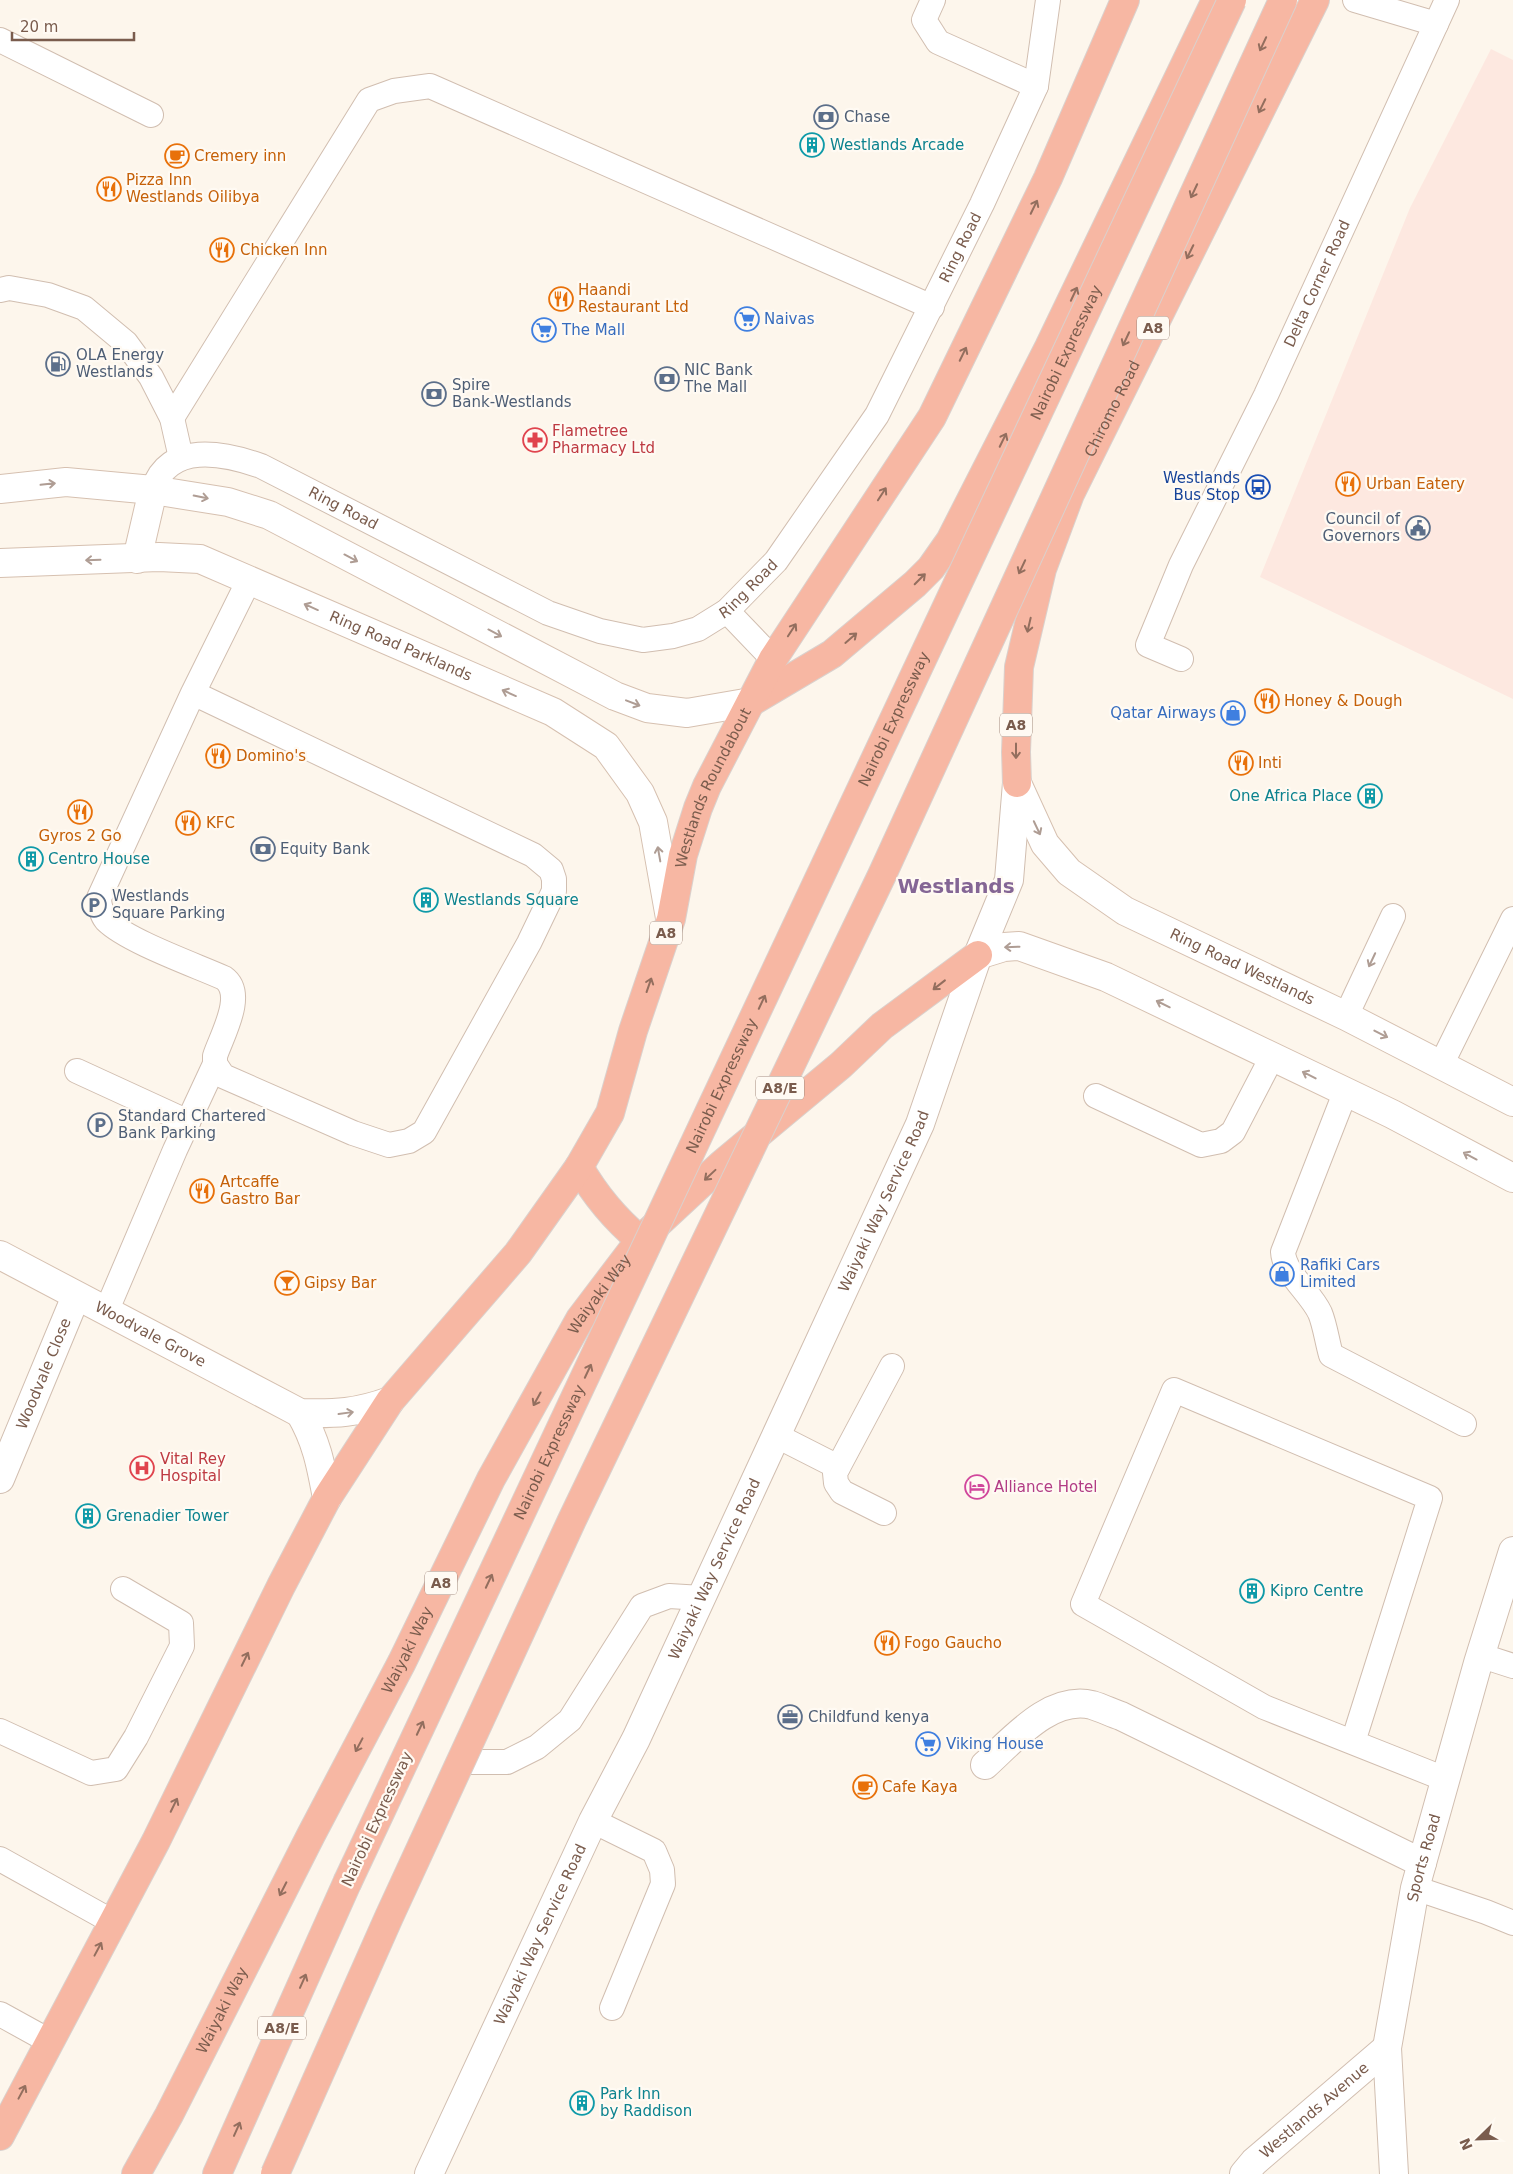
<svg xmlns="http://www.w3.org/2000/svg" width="1513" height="2174" viewBox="0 0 1513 2174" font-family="'DejaVu Sans',sans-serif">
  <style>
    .commercial { fill: #fde8e0 }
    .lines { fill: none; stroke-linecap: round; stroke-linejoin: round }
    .lane-casing { stroke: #d1beb0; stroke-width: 26 }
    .street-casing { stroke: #d1beb0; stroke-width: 30 }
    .secondary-casing { stroke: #d6c0b0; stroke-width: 30 }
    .highway-casing { stroke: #dad1cd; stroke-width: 30 }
    .lane { stroke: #fff; stroke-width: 24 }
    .street { stroke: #fff; stroke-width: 28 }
    .secondary { stroke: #fff; stroke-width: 28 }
    .highway { stroke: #f7b7a3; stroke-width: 28 }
    .highway-bridge-casing { stroke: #dad1cd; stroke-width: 30; stroke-linecap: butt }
    .highway-bridge { stroke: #f7b7a3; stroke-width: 28 }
    .oneway { stroke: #936e5e }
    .oneway2 { stroke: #af9d94 }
    .labels { text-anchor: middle; stroke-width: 4.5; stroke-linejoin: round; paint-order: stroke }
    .shield { fill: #fffaf3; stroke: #a28b7f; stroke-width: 1 }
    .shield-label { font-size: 14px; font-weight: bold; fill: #7a5c4d }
    .service-label { font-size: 15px; fill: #4e5e75; stroke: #fffaf3; text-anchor: start }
    .culture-label { font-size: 15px; fill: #0d838f; stroke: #fffaf3; text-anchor: start }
    .food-label { font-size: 15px; fill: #c56008; stroke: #fffaf3; text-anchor: start }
    .street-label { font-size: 15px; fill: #7a5c4d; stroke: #fffaf3 }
    .shop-label { font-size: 15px; fill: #366cbe; stroke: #fffaf3; text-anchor: start }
    .health-label { font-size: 15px; fill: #be3a42; stroke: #fffaf3; text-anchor: start }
    .transit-label { font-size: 15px; fill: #164399; stroke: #fffaf3; text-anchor: end }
    .hotel-label { font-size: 15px; fill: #b23c85; stroke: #fffaf3; text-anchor: start }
    .district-label { font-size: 20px; font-weight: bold; fill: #846695; stroke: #fffaf3 }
  </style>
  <rect width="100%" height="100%" fill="#fdf6ec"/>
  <!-- commercial -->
  <path class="commercial" d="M1491,49L1513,60V699L1260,577L1410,208Z"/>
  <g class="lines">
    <!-- lane casing -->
    <g class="lane-casing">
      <g id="lane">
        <path d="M933,0L924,20L938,42L1036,86"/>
        <path d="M1355,0L1436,24"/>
        <path d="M0,40L151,115"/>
        <path d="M0,290L9,288L48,295L84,308L126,343L151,377L172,418L181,458"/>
        <path d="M172,418L369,100L394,91L430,86L932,307"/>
        <path id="s1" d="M153,490C168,441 224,453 261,466L548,613L600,631L643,640L673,636L698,629L727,611L776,561L877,415L982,204L1036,86L1048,0"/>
        <path d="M727,611L773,659"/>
        <path id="s2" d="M1181,659L1148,645L1181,565L1266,395L1447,0"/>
        <path d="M193,693L533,855L551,870L554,879V891L529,943L424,1132L409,1141L389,1145L353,1133L223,1076L215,1064V1056C222,1035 246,994 224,978C195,965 127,941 106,920C102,915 99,905 99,898L193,693L249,580"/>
        <path d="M1346,1016L1393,916"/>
        <path d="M1441,1065L1513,919"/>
        <path d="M77,1071L188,1122"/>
        <path d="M1345,1093L1283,1252C1284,1273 1311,1293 1320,1313C1325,1325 1327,1341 1331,1355L1464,1424"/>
        <path d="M1096,1096L1201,1145L1221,1141L1233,1132L1272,1057"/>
        <path d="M106,1312L175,1150L215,1064"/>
        <path d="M777,1436L838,1467"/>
        <path d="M884,1513L842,1492L836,1483L835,1473L892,1366"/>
        <path d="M1482,1656L1513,1666"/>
        <path d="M0,1731L91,1773L116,1769L136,1737L182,1646L181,1623L123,1589"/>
        <path d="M1353,1742L1430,1498L1174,1390L1083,1604L1264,1707L1445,1779"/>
        <path d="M460,1762H507L537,1747L570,1720L642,1606L669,1596L702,1598"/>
        <path d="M593,1821L654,1851L662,1870L663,1884L612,2008"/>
        <path d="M0,1859L113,1922"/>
        <path d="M1415,1888L1486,1912L1513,1923"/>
        <path d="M0,2014L49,2041"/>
      </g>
    </g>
    <!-- street casing -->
    <g class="street-casing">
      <g id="street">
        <path id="s3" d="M0,1479L76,1296"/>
        <path d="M985,1765C1013,1740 1050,1695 1092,1705C1102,1708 1112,1713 1121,1716L1422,1863"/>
        <path id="s4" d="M429,2174L593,1821L636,1739L920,1124L978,955L1009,880L1017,783"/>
        <path id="s5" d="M1244,2174L1254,2162L1387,2048"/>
        <path id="s6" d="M1394,2174L1387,2048L1415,1888L1478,1663L1513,1551"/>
      </g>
    </g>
    <!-- secondary casing -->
    <g class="secondary-casing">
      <g id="secondary">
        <path d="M0,489L66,482L153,490L228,502L269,515L615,696L647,708L687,713L751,702"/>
        <path d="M137,559L153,490"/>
        <path id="s7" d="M0,563L159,557L200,559L553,712L606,746L640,793L653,822L670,918"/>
        <path id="s8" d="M1017,783L1045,844L1069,872L1125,911L1346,1016L1513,1102"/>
        <path d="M978,955L1004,947L1019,946L1106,977L1392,1114L1513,1178"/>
        <path id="s9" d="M0,1255L300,1413C336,1414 357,1413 390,1401"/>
        <path d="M300,1413C317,1442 321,1466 327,1498"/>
      </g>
    </g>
    <!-- highway casing -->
    <g class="highway-casing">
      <g id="highway">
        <path d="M751,702L832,654L915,584L931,568L950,541L1049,347L1216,0"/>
        <path id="s10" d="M1017,783L1016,752L1019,667L1042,569L1070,494L1315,0"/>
        <path d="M579,1167C595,1195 615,1219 640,1240"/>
        <path id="s11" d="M0,2136L156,1841L281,1586L327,1498L390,1401L518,1253L579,1167L610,1113L633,1031L671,919L683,855L698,808L707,786L773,659L932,417L1048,178L1125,0"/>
        <path id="s12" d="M136,2174L169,2115L311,1835L402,1662L491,1479L580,1319L640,1240L722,1164L841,1065L882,1026L978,955"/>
        <path d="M217,2174L347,1883"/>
      </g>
    </g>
    <!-- lane -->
    <use href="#lane" class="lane"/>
    <!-- street -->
    <use href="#street" class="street"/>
    <!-- secondary -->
    <use href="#secondary" class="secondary"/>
    <!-- highway -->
    <use href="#highway" class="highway"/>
    <!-- highway-bridge casing -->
    <g class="highway-bridge-casing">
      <g id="highway-bridge">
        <path id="s13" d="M347,1883L1232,0"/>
        <path d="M275,2174L389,1917L572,1520L882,875L1283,0"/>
      </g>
    </g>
    <!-- highway-bridge -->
    <use href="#highway-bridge" class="highway-bridge"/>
  </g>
  <!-- one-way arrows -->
  <defs><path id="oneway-shaft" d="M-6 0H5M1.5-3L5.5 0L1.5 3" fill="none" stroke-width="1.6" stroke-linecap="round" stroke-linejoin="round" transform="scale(1.25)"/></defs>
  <g class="oneway">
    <use href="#oneway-shaft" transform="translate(1263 44) rotate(115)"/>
    <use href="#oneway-shaft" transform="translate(1262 106) rotate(116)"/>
    <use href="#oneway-shaft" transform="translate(1194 191) rotate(115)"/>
    <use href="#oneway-shaft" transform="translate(1034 207) rotate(-64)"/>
    <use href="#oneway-shaft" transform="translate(1190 252) rotate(116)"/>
    <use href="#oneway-shaft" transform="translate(1074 294) rotate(-65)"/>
    <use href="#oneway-shaft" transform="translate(1126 339) rotate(115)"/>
    <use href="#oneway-shaft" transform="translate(963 354) rotate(-64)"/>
    <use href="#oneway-shaft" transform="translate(1003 440) rotate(-64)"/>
    <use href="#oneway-shaft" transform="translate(882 494) rotate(-57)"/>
    <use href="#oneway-shaft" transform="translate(1022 567) rotate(115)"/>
    <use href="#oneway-shaft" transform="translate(920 579) rotate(-45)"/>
    <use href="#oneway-shaft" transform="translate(1029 625) rotate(103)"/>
    <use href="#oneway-shaft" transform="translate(792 630) rotate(-57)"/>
    <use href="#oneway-shaft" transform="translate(851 638) rotate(-41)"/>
    <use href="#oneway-shaft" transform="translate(1016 751) rotate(90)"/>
    <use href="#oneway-shaft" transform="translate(649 985) rotate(-71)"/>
    <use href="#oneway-shaft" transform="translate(939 985) rotate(142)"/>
    <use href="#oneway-shaft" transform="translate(762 1002) rotate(-65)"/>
    <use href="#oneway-shaft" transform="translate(710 1175) rotate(137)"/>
    <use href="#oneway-shaft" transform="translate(588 1371) rotate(-65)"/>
    <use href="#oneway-shaft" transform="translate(537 1399) rotate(119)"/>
    <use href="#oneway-shaft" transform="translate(489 1581) rotate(-65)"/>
    <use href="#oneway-shaft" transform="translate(245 1659) rotate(-64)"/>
    <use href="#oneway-shaft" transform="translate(420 1728) rotate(-65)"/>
    <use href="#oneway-shaft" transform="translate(359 1745) rotate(118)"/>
    <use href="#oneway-shaft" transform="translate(174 1805) rotate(-64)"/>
    <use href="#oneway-shaft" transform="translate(283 1889) rotate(117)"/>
    <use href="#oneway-shaft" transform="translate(98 1949) rotate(-62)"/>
    <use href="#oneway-shaft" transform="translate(303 1981) rotate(-66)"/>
    <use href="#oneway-shaft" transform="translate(22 2092) rotate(-62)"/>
    <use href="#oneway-shaft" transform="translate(237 2129) rotate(-66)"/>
  </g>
  <g class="oneway2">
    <use href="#oneway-shaft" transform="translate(48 484) rotate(-6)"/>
    <use href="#oneway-shaft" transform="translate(201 497) rotate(11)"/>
    <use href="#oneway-shaft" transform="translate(351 558) rotate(28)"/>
    <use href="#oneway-shaft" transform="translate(93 560) rotate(178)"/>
    <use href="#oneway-shaft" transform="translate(311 607) rotate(-156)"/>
    <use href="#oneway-shaft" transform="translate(495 633) rotate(28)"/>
    <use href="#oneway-shaft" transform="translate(509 693) rotate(-156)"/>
    <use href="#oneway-shaft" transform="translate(633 703) rotate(21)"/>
    <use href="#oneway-shaft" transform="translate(1037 828) rotate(65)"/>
    <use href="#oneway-shaft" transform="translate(659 854) rotate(-100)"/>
    <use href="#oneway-shaft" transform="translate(1012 947) rotate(178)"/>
    <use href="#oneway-shaft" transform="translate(1372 960) rotate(115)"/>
    <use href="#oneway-shaft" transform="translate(1163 1004) rotate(-154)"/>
    <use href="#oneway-shaft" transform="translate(1381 1034) rotate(27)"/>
    <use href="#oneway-shaft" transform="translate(1309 1075) rotate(-153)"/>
    <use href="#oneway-shaft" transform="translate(1470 1156) rotate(-152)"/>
    <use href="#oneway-shaft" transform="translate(346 1413) rotate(-8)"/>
  </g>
  <!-- icons -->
  <defs>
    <g id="bank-ring" transform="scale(1.25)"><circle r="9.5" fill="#fffaf3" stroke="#5c6f8a" stroke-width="1.5"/><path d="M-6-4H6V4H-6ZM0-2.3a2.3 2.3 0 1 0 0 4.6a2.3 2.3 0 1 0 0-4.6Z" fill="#5c6f8a"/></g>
    <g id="building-ring" transform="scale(1.25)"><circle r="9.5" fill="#fffaf3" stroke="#0f9aa8" stroke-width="1.5"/><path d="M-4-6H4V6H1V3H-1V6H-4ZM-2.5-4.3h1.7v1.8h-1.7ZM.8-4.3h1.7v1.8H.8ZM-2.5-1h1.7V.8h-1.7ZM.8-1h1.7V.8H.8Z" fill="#0f9aa8"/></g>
    <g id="cafe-ring" transform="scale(1.25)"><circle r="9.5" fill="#fffaf3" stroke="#e8710a" stroke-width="1.5"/><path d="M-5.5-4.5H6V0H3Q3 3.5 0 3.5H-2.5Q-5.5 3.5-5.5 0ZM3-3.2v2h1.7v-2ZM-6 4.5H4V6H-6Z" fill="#e8710a"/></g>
    <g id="restaurant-ring" transform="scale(1.25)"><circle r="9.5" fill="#fffaf3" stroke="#e8710a" stroke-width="1.5"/><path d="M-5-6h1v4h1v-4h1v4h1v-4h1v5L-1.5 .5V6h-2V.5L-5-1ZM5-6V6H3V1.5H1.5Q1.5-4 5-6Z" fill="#e8710a"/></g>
    <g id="supermarket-ring" transform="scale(1.25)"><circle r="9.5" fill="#fffaf3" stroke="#3f7fe0" stroke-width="1.5"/><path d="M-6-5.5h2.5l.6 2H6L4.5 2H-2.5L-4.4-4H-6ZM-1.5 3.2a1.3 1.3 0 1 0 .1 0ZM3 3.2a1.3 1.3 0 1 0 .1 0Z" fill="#3f7fe0"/></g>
    <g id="fuel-ring" transform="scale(1.25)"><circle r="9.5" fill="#fffaf3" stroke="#5c6f8a" stroke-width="1.5"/><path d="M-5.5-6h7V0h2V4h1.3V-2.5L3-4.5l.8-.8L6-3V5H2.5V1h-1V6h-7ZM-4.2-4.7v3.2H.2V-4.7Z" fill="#5c6f8a"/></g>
    <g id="pharmacy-ring" transform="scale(1.25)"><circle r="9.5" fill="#fffaf3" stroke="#e0444e" stroke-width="1.5"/><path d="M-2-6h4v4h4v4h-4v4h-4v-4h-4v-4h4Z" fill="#e0444e"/></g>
    <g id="bus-ring" transform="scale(1.25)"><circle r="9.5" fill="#fffaf3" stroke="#1a4fb4" stroke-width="1.5"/><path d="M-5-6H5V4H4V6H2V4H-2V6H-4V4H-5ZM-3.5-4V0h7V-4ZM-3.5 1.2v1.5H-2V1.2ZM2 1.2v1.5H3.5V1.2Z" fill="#1a4fb4"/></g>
    <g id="civic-ring" transform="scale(1.25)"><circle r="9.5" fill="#fffaf3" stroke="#5c6f8a" stroke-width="1.5"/><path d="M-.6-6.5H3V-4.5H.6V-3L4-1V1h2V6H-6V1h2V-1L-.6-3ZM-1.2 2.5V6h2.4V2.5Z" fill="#5c6f8a"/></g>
    <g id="shop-ring" transform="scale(1.25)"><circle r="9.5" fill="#fffaf3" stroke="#3f7fe0" stroke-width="1.5"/><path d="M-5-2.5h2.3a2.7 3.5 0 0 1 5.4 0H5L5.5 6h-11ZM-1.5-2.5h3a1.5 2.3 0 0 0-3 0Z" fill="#3f7fe0"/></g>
    <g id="parking-ring" transform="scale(1.25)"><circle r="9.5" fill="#fffaf3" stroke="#5c6f8a" stroke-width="1.5"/><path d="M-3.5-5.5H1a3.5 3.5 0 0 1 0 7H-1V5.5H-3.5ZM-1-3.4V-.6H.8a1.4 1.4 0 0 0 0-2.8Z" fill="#5c6f8a"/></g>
    <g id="bar-ring" transform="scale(1.25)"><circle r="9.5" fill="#fffaf3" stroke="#e8710a" stroke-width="1.5"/><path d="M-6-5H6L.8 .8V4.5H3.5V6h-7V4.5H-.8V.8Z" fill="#e8710a"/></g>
    <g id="hospital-ring" transform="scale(1.25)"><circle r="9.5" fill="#fffaf3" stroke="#e0444e" stroke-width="1.5"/><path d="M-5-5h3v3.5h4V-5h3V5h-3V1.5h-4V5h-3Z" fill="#e0444e"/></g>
    <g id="hotel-ring" transform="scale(1.25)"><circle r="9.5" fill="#fffaf3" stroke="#d1479c" stroke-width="1.5"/><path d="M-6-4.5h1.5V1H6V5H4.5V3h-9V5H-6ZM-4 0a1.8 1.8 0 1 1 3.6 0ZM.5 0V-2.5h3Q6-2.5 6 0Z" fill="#d1479c"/></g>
    <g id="office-ring" transform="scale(1.25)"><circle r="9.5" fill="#fffaf3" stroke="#5c6f8a" stroke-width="1.5"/><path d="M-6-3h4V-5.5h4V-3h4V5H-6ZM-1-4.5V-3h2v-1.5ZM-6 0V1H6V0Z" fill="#5c6f8a"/></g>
  </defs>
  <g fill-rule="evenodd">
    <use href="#bank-ring" x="826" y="117"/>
    <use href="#building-ring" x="812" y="145"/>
    <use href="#cafe-ring" x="177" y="156"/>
    <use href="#restaurant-ring" x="109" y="189"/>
    <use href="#restaurant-ring" x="222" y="250"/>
    <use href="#restaurant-ring" x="561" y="299"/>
    <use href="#supermarket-ring" x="747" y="319"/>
    <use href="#supermarket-ring" x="544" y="330"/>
    <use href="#fuel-ring" x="58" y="364"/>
    <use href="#bank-ring" x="667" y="379"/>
    <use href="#bank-ring" x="434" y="394"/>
    <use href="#pharmacy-ring" x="535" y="440"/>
    <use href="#restaurant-ring" x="1348" y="484"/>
    <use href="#bus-ring" x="1258" y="487"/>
    <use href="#civic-ring" x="1418" y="528"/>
    <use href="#restaurant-ring" x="1267" y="701"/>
    <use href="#shop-ring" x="1233" y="713"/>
    <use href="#restaurant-ring" x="218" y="756"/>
    <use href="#restaurant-ring" x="1241" y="763"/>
    <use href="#building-ring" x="1370" y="796"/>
    <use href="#restaurant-ring" x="80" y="812"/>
    <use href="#restaurant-ring" x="188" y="823"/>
    <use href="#bank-ring" x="263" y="849"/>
    <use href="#building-ring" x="31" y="859"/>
    <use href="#building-ring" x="426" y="900"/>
    <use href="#parking-ring" x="94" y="905"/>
    <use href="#parking-ring" x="100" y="1125"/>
    <use href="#restaurant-ring" x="202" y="1191"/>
    <use href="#shop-ring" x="1282" y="1274"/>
    <use href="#bar-ring" x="287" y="1283"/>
    <use href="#hospital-ring" x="142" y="1468"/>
    <use href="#hotel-ring" x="977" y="1487"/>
    <use href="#building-ring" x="88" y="1516"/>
    <use href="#building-ring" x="1252" y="1591"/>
    <use href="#restaurant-ring" x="887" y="1643"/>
    <use href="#office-ring" x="790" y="1717"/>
    <use href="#supermarket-ring" x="928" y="1744"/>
    <use href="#cafe-ring" x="865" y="1787"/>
    <use href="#building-ring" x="582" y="2103"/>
  </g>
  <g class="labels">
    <!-- shield labels -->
    <g class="shield">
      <rect x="1137" y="316.5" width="32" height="23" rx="4"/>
      <rect x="1000" y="713.5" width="32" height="23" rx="4"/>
      <rect x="650" y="921.5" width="32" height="23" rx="4"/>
      <rect x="756" y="1076.5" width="48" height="23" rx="4"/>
      <rect x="425" y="1571.5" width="32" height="23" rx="4"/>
      <rect x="258" y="2016.5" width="48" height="23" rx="4"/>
    </g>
    <g class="shield-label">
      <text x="1153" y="333">A8</text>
      <text x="1016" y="730">A8</text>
      <text x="666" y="938">A8</text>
      <text x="780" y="1093">A8/E</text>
      <text x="441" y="1588">A8</text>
      <text x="282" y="2033">A8/E</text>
    </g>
    <!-- service labels -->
    <g class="service-label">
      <text x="844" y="122">Chase</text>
      <text x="76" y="360">OLA Energy<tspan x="76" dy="17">Westlands</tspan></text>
      <text x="684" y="375">NIC Bank<tspan x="684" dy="17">The Mall</tspan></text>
      <text x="452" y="390">Spire<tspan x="452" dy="17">Bank-Westlands</tspan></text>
      <text x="1400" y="524" text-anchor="end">Council of<tspan x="1400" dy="17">Governors</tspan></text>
      <text x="280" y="854">Equity Bank</text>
      <text x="112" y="901">Westlands<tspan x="112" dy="17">Square Parking</tspan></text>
      <text x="118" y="1121">Standard Chartered<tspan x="118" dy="17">Bank Parking</tspan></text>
      <text x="808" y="1722">Childfund kenya</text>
    </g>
    <!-- culture labels -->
    <g class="culture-label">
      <text x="830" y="150">Westlands Arcade</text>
      <text x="1352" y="801" text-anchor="end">One Africa Place</text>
      <text x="48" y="864">Centro House</text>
      <text x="444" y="905">Westlands Square</text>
      <text x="106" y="1521">Grenadier Tower</text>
      <text x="1270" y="1596">Kipro Centre</text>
      <text x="600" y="2099">Park Inn<tspan x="600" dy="17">by Raddison</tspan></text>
    </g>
    <!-- food labels -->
    <g class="food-label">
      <text x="194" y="161">Cremery inn</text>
      <text x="126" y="185">Pizza Inn<tspan x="126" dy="17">Westlands Oilibya</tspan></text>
      <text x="240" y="255">Chicken Inn</text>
      <text x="578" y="295">Haandi<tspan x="578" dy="17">Restaurant Ltd</tspan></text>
      <text x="1366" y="489">Urban Eatery</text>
      <text x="1284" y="706">Honey &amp; Dough</text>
      <text x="236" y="761">Domino's</text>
      <text x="1258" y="768">Inti</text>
      <text x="206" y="828">KFC</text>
      <text x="80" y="841" text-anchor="middle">Gyros 2 Go</text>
      <text x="220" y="1187">Artcaffe<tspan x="220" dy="17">Gastro Bar</tspan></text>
      <text x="304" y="1288">Gipsy Bar</text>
      <text x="904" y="1648">Fogo Gaucho</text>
      <text x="882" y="1792">Cafe Kaya</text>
    </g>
    <!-- street labels -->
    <g class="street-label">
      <text dy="5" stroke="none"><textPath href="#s1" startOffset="1072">Ring Road</textPath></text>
      <text dy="5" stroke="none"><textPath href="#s2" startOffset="435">Delta Corner Road</textPath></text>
      <text dy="5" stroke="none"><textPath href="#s13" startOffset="1691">Nairobi Expressway</textPath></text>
      <text dy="5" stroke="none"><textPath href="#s10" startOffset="392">Chiromo Road</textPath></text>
      <text dy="5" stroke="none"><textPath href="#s1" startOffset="218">Ring Road</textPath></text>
      <text dy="5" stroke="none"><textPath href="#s1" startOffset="668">Ring Road</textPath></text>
      <text dy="5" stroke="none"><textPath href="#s7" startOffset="419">Ring Road Parklands</textPath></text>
      <text dy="5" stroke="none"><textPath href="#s13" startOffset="1286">Nairobi Expressway</textPath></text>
      <text dy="5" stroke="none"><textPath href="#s11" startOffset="1538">Westlands Roundabout</textPath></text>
      <text dy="5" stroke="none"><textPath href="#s8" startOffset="302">Ring Road Westlands</textPath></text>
      <text dy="5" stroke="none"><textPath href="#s13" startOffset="881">Nairobi Expressway</textPath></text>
      <text dy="5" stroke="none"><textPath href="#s4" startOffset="1074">Waiyaki Way Service Road</textPath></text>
      <text dy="5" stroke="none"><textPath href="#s12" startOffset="995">Waiyaki Way</textPath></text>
      <text dy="5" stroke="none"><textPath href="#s9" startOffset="170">Woodvale Grove</textPath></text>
      <text dy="5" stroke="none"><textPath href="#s3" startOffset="114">Woodvale Close</textPath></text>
      <text dy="5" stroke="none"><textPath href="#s13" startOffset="476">Nairobi Expressway</textPath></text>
      <text dy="5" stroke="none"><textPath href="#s4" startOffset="669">Waiyaki Way Service Road</textPath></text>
      <text dy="5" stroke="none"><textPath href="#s12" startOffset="590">Waiyaki Way</textPath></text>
      <text transform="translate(377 1819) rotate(-65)" y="5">Nairobi Expressway</text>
      <text dy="5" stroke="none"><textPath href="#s6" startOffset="320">Sports Road</textPath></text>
      <text dy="5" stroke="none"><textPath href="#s4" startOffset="264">Waiyaki Way Service Road</textPath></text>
      <text dy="5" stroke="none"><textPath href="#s12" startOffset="185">Waiyaki Way</textPath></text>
      <text dy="5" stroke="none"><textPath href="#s5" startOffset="95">Westlands Avenue</textPath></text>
    </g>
    <!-- shop labels -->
    <g class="shop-label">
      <text x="764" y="324">Naivas</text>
      <text x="562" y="335">The Mall</text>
      <text x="1216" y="718" text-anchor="end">Qatar Airways</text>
      <text x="1300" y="1270">Rafiki Cars<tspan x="1300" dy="17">Limited</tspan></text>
      <text x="946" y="1749">Viking House</text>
    </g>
    <!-- health labels -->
    <g class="health-label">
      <text x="552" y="436">Flametree<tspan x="552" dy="17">Pharmacy Ltd</tspan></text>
      <text x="160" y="1464">Vital Rey<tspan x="160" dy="17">Hospital</tspan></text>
    </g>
    <!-- transit labels -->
    <g class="transit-label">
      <text x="1240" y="483">Westlands<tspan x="1240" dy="17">Bus Stop</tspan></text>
    </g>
    <!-- hotel labels -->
    <g class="hotel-label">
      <text x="994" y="1492">Alliance Hotel</text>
    </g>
    <!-- district labels -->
    <g class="district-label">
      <text x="956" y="893">Westlands</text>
    </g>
  </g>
  <!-- north arrow -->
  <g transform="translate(1478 2139) rotate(247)" stroke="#fffaf3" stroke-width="4" paint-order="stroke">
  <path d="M0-4L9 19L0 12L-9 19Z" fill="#7a5c4d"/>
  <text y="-8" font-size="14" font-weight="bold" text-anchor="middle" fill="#7a5c4d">N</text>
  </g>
  <!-- scale -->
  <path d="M12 32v8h122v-8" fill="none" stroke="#7a5c4d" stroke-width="2.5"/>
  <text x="20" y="32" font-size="15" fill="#7a5c4d" stroke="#fffaf3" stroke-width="4" paint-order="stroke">20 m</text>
</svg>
